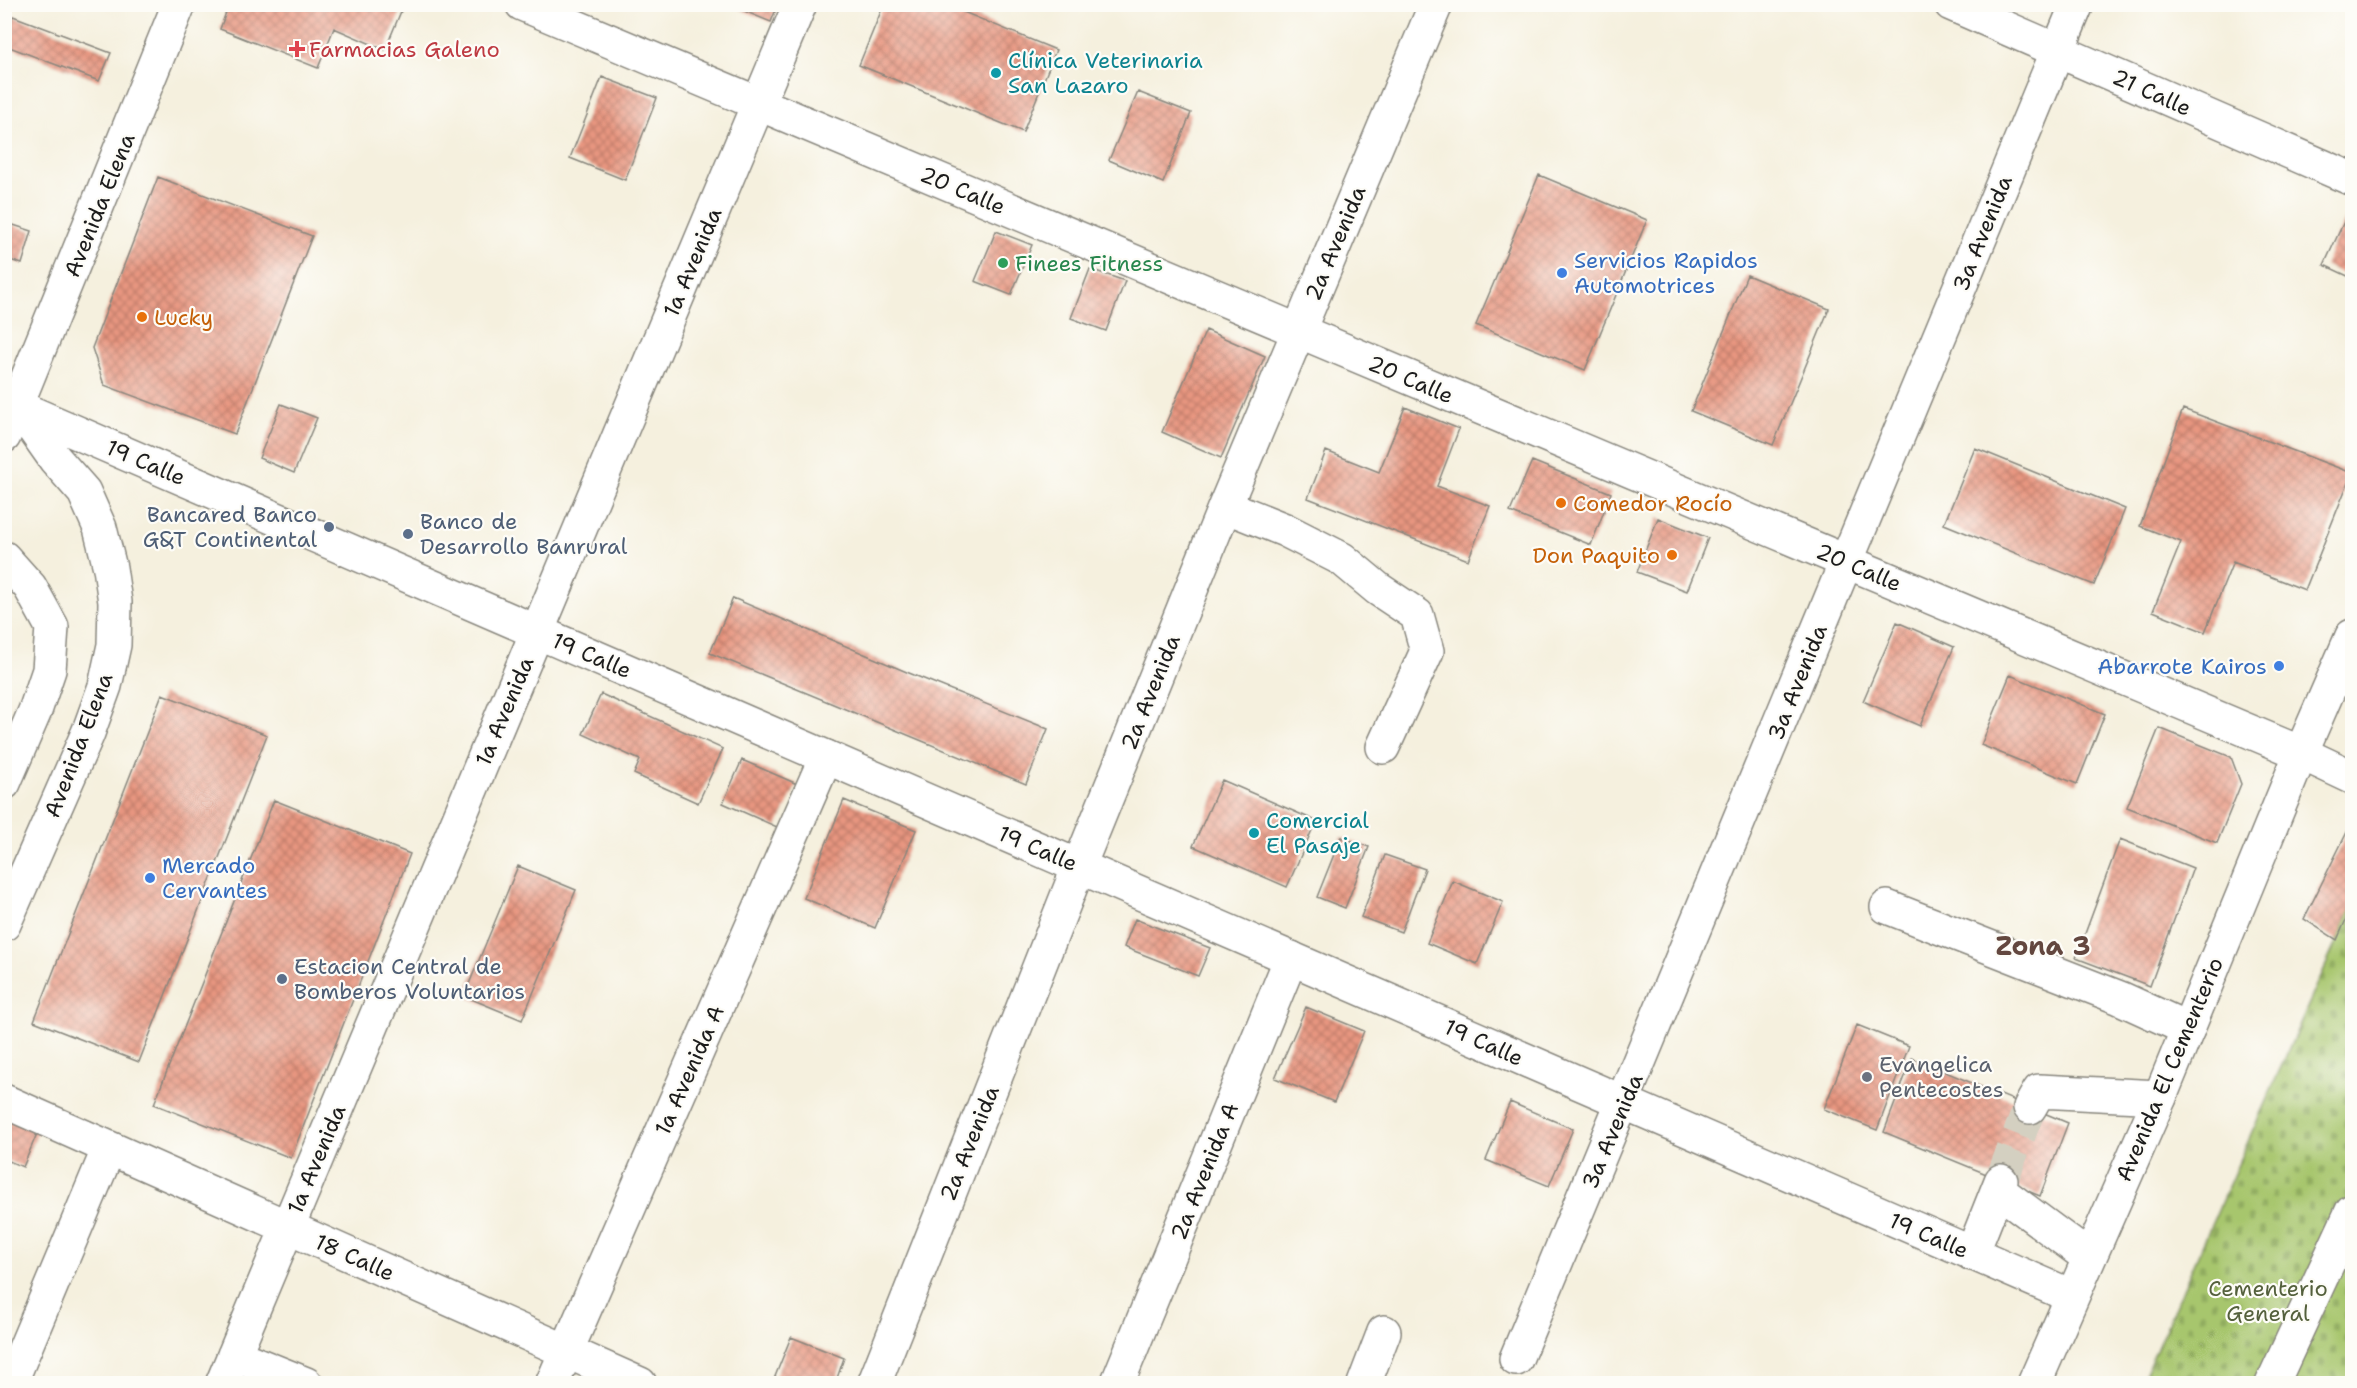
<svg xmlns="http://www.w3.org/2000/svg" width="2357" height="1388" viewBox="0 0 2357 1388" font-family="'Shantell Sans',sans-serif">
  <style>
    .cemetery { fill: url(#cemetery-stones); stroke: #627144; stroke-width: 1.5 }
    .building { fill: url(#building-cross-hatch) }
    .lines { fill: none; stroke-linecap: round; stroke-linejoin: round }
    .minor-tunnel { stroke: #d4d0c1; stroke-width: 33; stroke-dasharray: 33 16; stroke-linecap: butt }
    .minor-casing { stroke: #88867d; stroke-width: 36 }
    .major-casing { stroke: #88867d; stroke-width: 36 }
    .minor { stroke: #fff; stroke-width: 33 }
    .major { stroke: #fff; stroke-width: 33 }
    .health-dot { fill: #e0444e; stroke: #fdfcf7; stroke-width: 2 }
    .culture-dot { fill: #0f9aa8; stroke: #fdfcf7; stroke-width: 2 }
    .leisure-dot { fill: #2e9e5b; stroke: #fdfcf7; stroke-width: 2 }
    .shop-dot { fill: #3f7fe0; stroke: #fdfcf7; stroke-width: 2 }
    .food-dot { fill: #e8710a; stroke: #fdfcf7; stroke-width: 2 }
    .service-dot { fill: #5c6f8a; stroke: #fdfcf7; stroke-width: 2 }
    .worship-dot { fill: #6b7280; stroke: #fdfcf7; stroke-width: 2 }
    .labels { text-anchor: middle; stroke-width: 4.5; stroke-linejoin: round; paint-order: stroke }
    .health-label { font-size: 22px; fill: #be3a42; stroke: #fdfcf7; text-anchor: start }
    .culture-label { font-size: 22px; fill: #0d838f; stroke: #fdfcf7; text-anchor: start }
    .street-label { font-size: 22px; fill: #1c1c1c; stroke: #fdfcf7 }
    .shop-label { font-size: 22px; fill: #366cbe; stroke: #fdfcf7; text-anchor: start }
    .leisure-label { font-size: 22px; fill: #27864d; stroke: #fdfcf7; text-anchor: start }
    .food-label { font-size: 22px; fill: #c56008; stroke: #fdfcf7; text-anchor: start }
    .service-label { font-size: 22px; fill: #4e5e75; stroke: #fdfcf7; text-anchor: start }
    .worship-label { font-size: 22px; fill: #5b616d; stroke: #fdfcf7; text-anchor: start }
    .park-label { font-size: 22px; fill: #54603c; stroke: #fdfcf7 }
    .quarter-label { font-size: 26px; font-weight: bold; fill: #63473f; stroke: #fdfcf7 }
  </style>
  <defs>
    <pattern id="cemetery-stones" width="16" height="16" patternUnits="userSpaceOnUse" patternTransform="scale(1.5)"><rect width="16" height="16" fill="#a7c66d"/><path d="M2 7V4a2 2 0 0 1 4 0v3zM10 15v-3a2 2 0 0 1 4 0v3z" fill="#8faa5e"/></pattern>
    <pattern id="building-cross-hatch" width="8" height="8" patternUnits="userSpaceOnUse" patternTransform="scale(1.5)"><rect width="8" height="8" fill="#e89680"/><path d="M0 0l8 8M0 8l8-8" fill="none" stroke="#bb7a68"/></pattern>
  </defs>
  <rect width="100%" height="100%" fill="#fdfcf7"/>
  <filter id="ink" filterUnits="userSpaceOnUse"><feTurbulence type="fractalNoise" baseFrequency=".0167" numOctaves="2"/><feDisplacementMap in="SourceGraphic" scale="12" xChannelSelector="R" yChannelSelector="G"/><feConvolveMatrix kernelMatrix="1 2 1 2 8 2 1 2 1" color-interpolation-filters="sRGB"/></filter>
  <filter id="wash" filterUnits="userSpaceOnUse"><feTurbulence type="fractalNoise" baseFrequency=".008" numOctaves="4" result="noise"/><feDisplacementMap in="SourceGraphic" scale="24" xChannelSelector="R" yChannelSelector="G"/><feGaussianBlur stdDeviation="1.35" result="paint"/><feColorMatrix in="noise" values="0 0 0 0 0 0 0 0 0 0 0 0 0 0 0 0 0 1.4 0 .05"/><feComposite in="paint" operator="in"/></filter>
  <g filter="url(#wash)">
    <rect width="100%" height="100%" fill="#f5f0de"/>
    <!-- cemetery -->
    <path class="cemetery" d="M2352,906V1383L2141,1384L2337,940Z"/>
    <g id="blocks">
      <!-- building -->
      <path class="building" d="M229,4H404L385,50L334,28L318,68L220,29Z
        M727,4H778L771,22Z
        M884,4H944L1056,50L1023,132L859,65Z
        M13,16L111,53L99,81L4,45V37Z
        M602,77L657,98L625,180L570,158Z
        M1138,92L1191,113L1163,183L1109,160Z
        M1539,175L1647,220L1585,370L1476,325Z
        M158,177L312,236L235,434L104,385L92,348Z
        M2347,215L2352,218V278L2324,265Z
        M4,222L32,231L22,264L4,258Z
        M996,231L1032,245L1011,295L975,281Z
        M1090,269L1125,281L1106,331L1071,318Z
        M1747,275L1829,309L1773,445L1691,411Z
        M1206,330L1265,356L1221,458L1162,432Z
        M281,404L317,418L294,473L259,458Z
        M1405,407L1459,429L1437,486L1490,506L1468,560L1308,498L1326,451L1379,472Z
        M2183,409L2352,473L2305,590L2233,562L2205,632L2153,611L2181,542L2140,526Z
        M1975,448L2125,509L2094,585L1944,524Z
        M1532,461L1611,493L1591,545L1510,512Z
        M1658,518L1708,538L1687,591L1637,572Z
        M733,598L909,673L1048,729L1026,784L710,653Z
        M1897,622L1954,647L1920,726L1863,701Z
        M2010,675L2105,714L2077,784L1981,745Z
        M162,694L267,735L139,1062L34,1021Z
        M601,694L723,749L698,803L634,774L640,760L583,734Z
        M2159,728L2231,757L2241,784L2217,843L2127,807Z
        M742,760L797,784L777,827L723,803Z
        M1222,780L1316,821L1287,887L1193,846Z
        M274,800L410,854L291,1158L154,1104Z
        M844,800L916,830L875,928L804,898Z
        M2352,822V906L2337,940L2304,919Z
        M1341,837L1369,847L1345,908L1317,897Z
        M2120,839L2193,868L2150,986L2076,958Z
        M1385,855L1425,869L1401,932L1361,917Z
        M518,866L576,890L522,1020L464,996Z
        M1453,881L1503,902L1477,964L1427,943Z
        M1135,919L1210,948L1198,976L1124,947Z
        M1306,1007L1364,1031L1334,1102L1275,1078Z
        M1857,1025L1909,1046L1877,1130L1824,1109Z
        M1912,1058L2068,1123L2040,1196L1884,1132Z
        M1510,1102L1573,1129L1549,1186L1486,1160Z
        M4,1109L41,1124L23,1167L4,1159Z
        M791,1337L844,1358L835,1384H772Z"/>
    </g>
  </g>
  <g filter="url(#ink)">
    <use href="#blocks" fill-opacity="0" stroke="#88867d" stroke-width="1.5"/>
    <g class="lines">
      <!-- minor-tunnel -->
      <path class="minor-tunnel" d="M2001,1181L2030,1107"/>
      <!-- minor casing -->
      <g class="minor-casing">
        <path id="minor" d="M1951,4L2352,179
          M1225,506L1285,530L1342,559L1378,589L1417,615L1427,651L1383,747
          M2301,753L2352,777
          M1887,907L2120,998L2188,1029
          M4,1101L640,1384
          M2030,1107L2039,1091L2160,1097
          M1998,1190L2088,1257
          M1972,1254L2001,1181
          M234,1355L306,1384
          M1516,1359L2077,4
          M10,1384L109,1148
          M222,1384L800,4
          M552,1384L826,757
          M874,1384L1079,866L1225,506L1436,4
          M1117,1384L1291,958
          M1364,1384L1384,1332
          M2272,1384L2352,1211"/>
      </g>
      <!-- major casing -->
      <g class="major-casing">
        <path id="major" d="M522,4L2301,753
          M4,401L2071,1296
          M4,436L179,4
          M4,558L30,587L52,627L49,670L35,711L4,783
          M4,924L88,733L105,686L114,645L115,602L110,568L100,528L84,492L55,459L19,408
          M2034,1384L2160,1097L2301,753L2352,636"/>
      </g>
      <!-- minor -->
      <use href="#minor" class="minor"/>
      <!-- major -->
      <use href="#major" class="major"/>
    </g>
  </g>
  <!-- markers -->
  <path class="health-dot" d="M294 40h6v6h6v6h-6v6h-6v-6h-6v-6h6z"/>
  <g class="culture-dot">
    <circle cx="996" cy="73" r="6"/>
    <circle cx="1254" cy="833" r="6"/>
  </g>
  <circle class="leisure-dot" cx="1003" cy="263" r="6"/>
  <g class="shop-dot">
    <circle cx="1562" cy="273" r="6"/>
    <circle cx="2279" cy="666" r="6"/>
    <circle cx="150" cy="878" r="6"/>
  </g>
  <g class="food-dot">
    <circle cx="142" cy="317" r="6"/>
    <circle cx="1561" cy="503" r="6"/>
    <circle cx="1672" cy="555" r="6"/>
  </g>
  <g class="service-dot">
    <circle cx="329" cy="527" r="6"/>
    <circle cx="408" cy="534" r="6"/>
    <circle cx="282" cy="979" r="6"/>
  </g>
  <circle class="worship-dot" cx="1867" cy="1077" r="6"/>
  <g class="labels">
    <!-- health labels -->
    <g class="health-label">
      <text x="309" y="57">Farmacias Galeno</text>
    </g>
    <!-- culture labels -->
    <g class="culture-label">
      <text x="1008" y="68">Clínica Veterinaria<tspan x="1008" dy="25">San Lazaro</tspan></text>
      <text x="1266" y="828">Comercial<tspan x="1266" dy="25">El Pasaje</tspan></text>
    </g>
    <!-- street labels -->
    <g class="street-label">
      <text transform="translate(2152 92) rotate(24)" y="8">21 Calle</text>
      <text transform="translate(963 190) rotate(23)" y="8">20 Calle</text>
      <text transform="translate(99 205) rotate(-68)" y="8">Avenida Elena</text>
      <text transform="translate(1982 233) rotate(-68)" y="8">3a Avenida</text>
      <text transform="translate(1335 243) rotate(-67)" y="8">2a Avenida</text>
      <text transform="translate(692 262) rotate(-67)" y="8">1a Avenida</text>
      <text transform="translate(1411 379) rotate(23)" y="8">20 Calle</text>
      <text transform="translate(146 462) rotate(23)" y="8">19 Calle</text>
      <text transform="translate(1859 567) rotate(23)" y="8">20 Calle</text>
      <text transform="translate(592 655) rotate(23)" y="8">19 Calle</text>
      <text transform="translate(1797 682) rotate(-68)" y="8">3a Avenida</text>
      <text transform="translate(1150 692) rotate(-68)" y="8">2a Avenida</text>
      <text transform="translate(504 711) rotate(-67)" y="8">1a Avenida</text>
      <text transform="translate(78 745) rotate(-69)" y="8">Avenida Elena</text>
      <text transform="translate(1038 848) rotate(23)" y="8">19 Calle</text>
      <text transform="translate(1484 1042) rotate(24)" y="8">19 Calle</text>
      <text transform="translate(2169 1069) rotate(-67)" y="8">Avenida El Cementerio</text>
      <text transform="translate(689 1070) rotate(-66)" y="8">1a Avenida A</text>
      <text transform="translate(1612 1131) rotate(-67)" y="8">3a Avenida</text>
      <text transform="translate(969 1143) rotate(-68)" y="8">2a Avenida</text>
      <text transform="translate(316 1159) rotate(-67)" y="8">1a Avenida</text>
      <text transform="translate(1204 1171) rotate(-68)" y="8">2a Avenida A</text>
      <text transform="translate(1929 1235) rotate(23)" y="8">19 Calle</text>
      <text transform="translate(355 1257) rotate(24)" y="8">18 Calle</text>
    </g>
    <!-- shop labels -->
    <g class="shop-label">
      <text x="1574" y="268">Servicios Rapidos<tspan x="1574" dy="25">Automotrices</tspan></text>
      <text x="2267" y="674" text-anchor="end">Abarrote Kairos</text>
      <text x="162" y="873">Mercado<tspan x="162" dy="25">Cervantes</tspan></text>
    </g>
    <!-- leisure labels -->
    <g class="leisure-label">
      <text x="1015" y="271">Finees Fitness</text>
    </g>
    <!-- food labels -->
    <g class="food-label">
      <text x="154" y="325">Lucky</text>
      <text x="1573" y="511">Comedor Rocío</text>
      <text x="1660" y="563" text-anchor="end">Don Paquito</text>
    </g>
    <!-- service labels -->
    <g class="service-label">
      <text x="317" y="522" text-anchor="end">Bancared Banco<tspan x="317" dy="25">G&amp;T Continental</tspan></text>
      <text x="420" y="529">Banco de<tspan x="420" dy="25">Desarrollo Banrural</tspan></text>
      <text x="294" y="974">Estacion Central de<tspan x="294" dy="25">Bomberos Voluntarios</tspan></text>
    </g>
    <!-- worship labels -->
    <g class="worship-label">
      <text x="1879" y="1072">Evangelica<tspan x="1879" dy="25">Pentecostes</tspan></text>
    </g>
    <!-- park labels -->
    <g class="park-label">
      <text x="2268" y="1296">Cementerio<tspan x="2268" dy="25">General</tspan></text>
    </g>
    <!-- quarter labels -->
    <g class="quarter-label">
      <text x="2043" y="955">Zona 3</text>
    </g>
  </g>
  <!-- margin -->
  <rect width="2357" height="1388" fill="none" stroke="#fdfcf7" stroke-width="24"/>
</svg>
